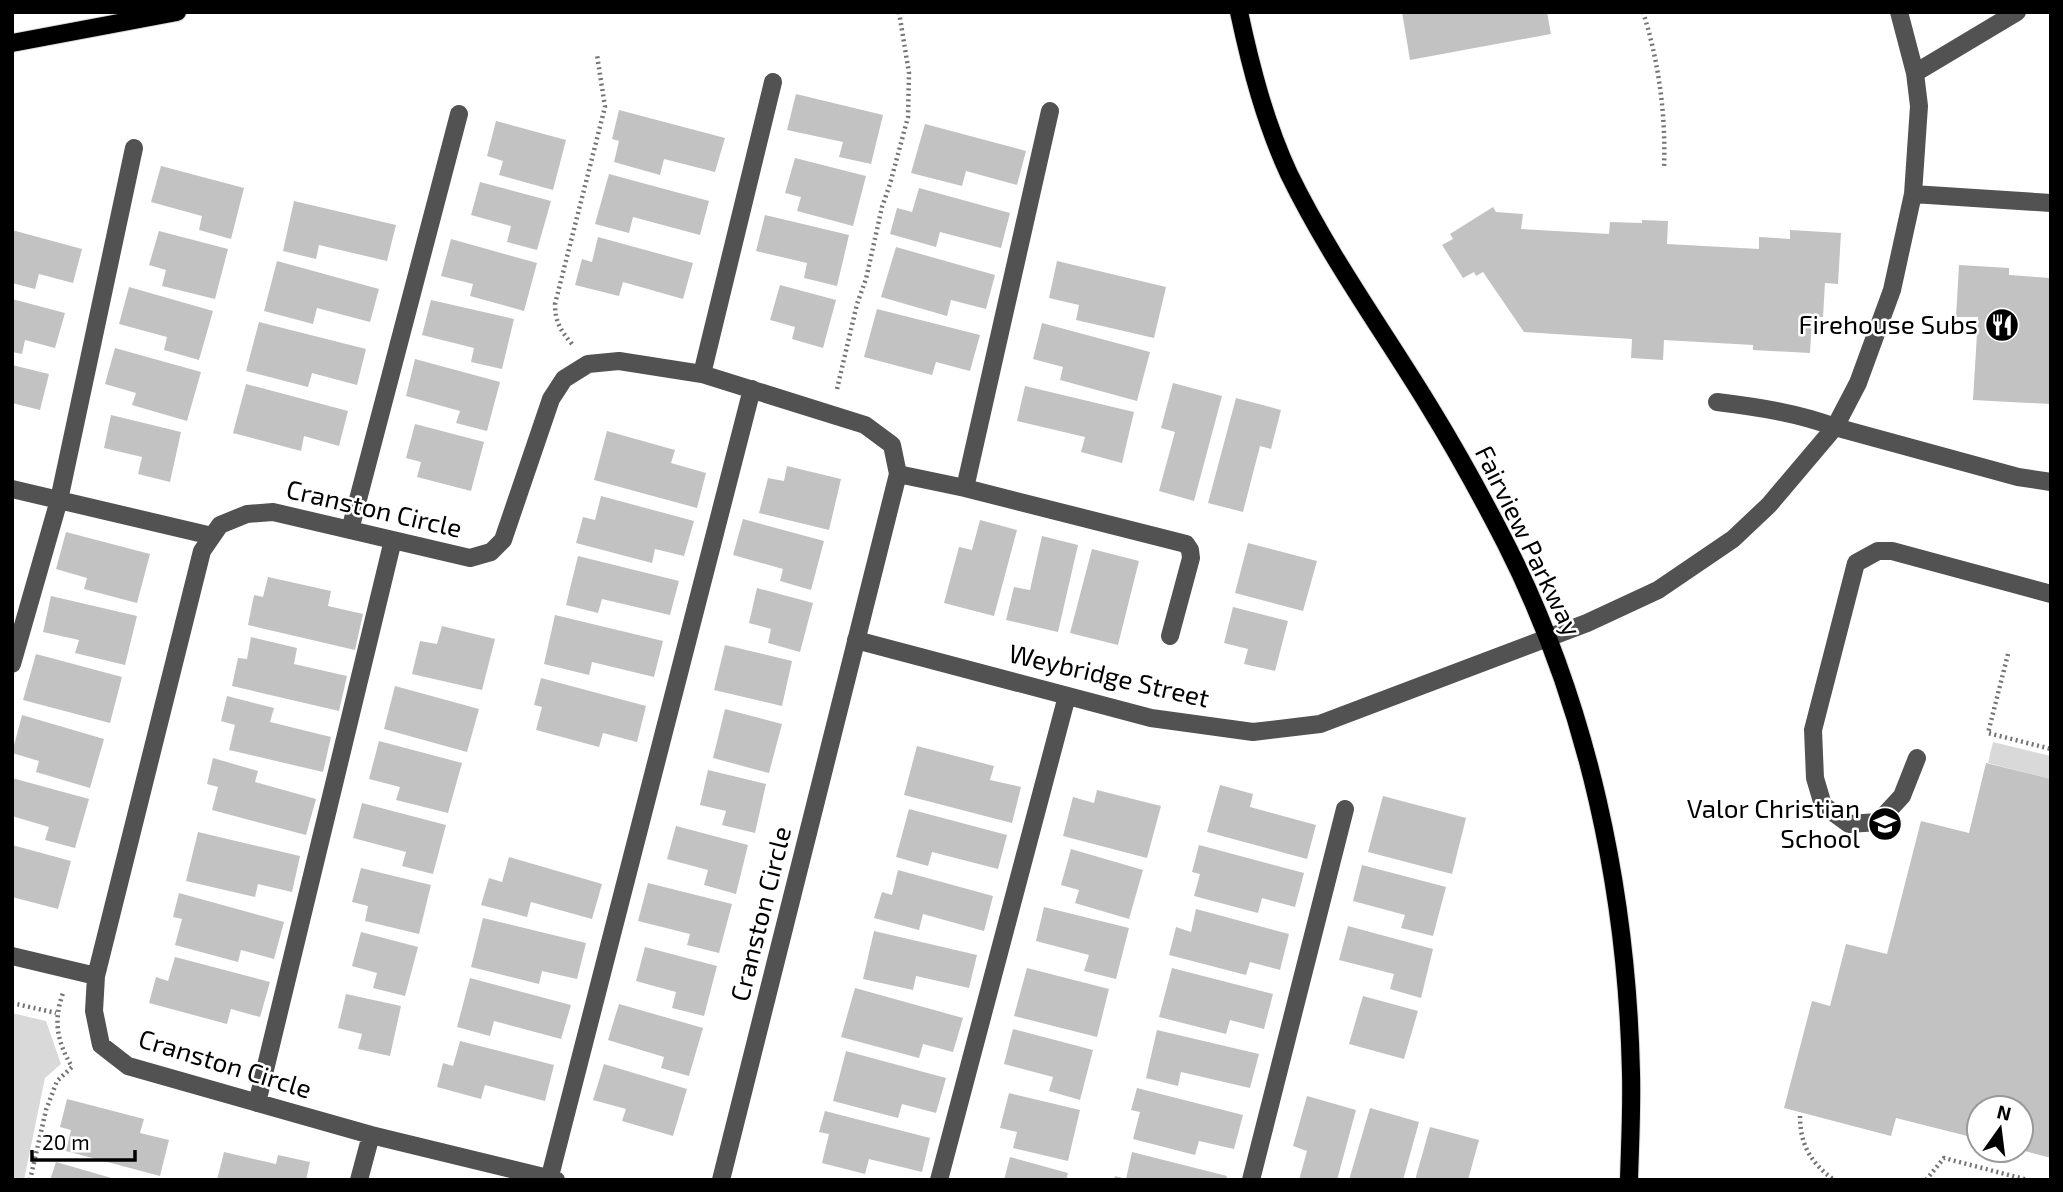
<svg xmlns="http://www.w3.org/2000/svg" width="2063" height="1192" viewBox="0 0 2063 1192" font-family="'Exo 2',sans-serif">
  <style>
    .green { fill: #d9d9d9 }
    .building { fill: #c2c2c2 }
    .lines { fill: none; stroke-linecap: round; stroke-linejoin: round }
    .major-casing { stroke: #dbdbdb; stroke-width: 20 }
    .path { stroke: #747474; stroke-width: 4.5; stroke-dasharray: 2 3.5; stroke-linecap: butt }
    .minor { stroke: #525252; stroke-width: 18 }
    .major { stroke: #000; stroke-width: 18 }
    .labels { text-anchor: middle; stroke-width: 5; stroke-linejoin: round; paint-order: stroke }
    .poi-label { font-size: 26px; fill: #000; stroke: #fff; text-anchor: end }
    .street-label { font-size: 26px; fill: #000; stroke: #fff }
  </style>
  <rect width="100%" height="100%" fill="#fff"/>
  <!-- green -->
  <path class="green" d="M1993,742L2051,756V779L1988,763Z
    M12,1013L46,1021L61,1064L45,1078L24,1180H12Z"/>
  <!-- building -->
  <path class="building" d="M1402,12H1547L1551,34L1410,60Z
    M796,94L883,115L871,164L839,157L843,142L787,130Z
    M619,110L725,138L715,172L664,159L660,175L614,162L619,141L612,139Z
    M496,121L566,140L553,190L499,175L503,161L487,156Z
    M925,124L1026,151L1017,185L966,171L962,186L911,173Z
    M795,158L866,176L853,226L797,211L801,197L785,193Z
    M161,166L244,188L231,239L199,230L202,216L151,202Z
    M609,174L709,201L700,235L633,217L629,233L595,224Z
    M480,182L551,201L537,250L507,242L511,226L471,215Z
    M919,188L1010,213L1001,248L940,232L936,247L890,234L897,208L912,212Z
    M294,201L396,225L387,261L319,245L316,259L283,251Z
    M1493,207L1496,212L1523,214L1521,229L1609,234L1610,222L1642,223V220L1668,221L1667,244L1759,249V237L1790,239V230L1841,233L1838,284L1825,283L1823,317H1812L1810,353L1753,350V345L1664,340L1663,360L1631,358L1632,339L1524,332L1483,272L1476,276L1474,272L1463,278L1442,245L1453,239L1450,234Z
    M765,215L849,235L837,286L804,278L807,263L756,251Z
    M12,230L82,249L73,283L39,274L35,289L12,283Z
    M159,231L228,249L215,299L162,286L166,270L149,265Z
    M598,237L693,263L683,299L623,282L619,296L575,285L582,259L592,262Z
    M451,239L537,263L524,311L470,296L473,284L441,276Z
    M896,247L995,275L986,309L951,300L947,316L881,297Z
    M277,261L379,289L370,322L317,308L313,324L264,311Z
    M1057,261L1166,287L1154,338L1076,320L1079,305L1049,298Z
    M1959,265L2009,268V275L2051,278V404L1973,400L1978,317H1956Z
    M780,285L836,300L823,348L792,339L795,327L770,320Z
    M129,287L213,311L199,360L164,350L167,337L119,324Z
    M12,299L65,313L55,348L25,340L22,354L12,352Z
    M431,300L514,319L502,369L471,362L474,348L422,335Z
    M877,309L980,335L970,371L936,362L932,375L864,357Z
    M259,322L366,349L357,385L312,373L308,387L246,371Z
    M1042,323L1150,352L1137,401L1060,380L1063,367L1033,359Z
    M115,348L201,372L187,421L132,405L136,393L105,384Z
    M415,359L500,382L487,431L456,423L460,411L406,396Z
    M12,365L49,374L40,410L12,403Z
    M1173,383L1222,396L1194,501L1159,491L1175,432L1161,428Z
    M246,384L348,411L339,446L304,436L301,451L233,433Z
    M1025,386L1134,412L1122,463L1081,452L1085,437L1017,421Z
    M1236,398L1281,410L1271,449L1260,446L1243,512L1208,503Z
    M111,415L181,432L170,482L138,474L142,457L104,448Z
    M415,424L484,442L471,491L417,477L421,462L406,458Z
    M607,431L675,450L671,463L706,473L697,508L594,480Z
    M787,466L841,479L829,530L759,513L768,478L784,481Z
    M601,496L694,521L684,556L655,549L652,563L576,543L583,517L595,520Z
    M743,519L824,541L811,590L780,581L783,569L733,555Z
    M980,520L1017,530L994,616L944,603L959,547L972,550Z
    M66,532L150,554L137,603L84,589L87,578L56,569Z
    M1042,536L1078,545L1058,632L1006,620L1014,587L1030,590Z
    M1248,543L1317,561L1303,611L1235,593Z
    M1092,549L1139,561L1118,645L1070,633Z
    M578,556L679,581L670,615L602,599L598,613L566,605Z
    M268,577L331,591L328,606L363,614L355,650L248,625L254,595L263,597Z
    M757,588L813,603L800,652L768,643L771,629L749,623Z
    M51,596L137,616L125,665L75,653L79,640L43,632Z
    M1233,607L1288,621L1275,671L1244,664L1248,649L1224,643Z
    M555,615L663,641L654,677L592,662L589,675L544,664Z
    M442,626L495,639L482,690L412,674L420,641L437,644Z
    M251,637L297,648L294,664L347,676L339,711L232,686L238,658L247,659Z
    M725,645L792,661L782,706L714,690Z
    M36,654L122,677L110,723L23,700Z
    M541,678L646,706L637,742L603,733L599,747L536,730L542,707L534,705Z
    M395,686L479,709L467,752L384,729Z
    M227,696L274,708L270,722L331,737L323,772L229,750L235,725L221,721Z
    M725,709L782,724L769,773L713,758Z
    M22,715L104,739L90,788L36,772L39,761L12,753Z
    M379,741L462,763L448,813L396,800L400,787L369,779Z
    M917,746L994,766L990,780L1021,787L1012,823L904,795Z
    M213,758L258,771L255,782L316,799L306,835L212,810L218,787L207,784Z
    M1986,763L2051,779V1158L2021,1150V1108H1979V1139L1896,1118L1891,1136L1784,1108L1812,1001L1830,1006L1846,944L1887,954L1921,821L1969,833Z
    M708,770L766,784L755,833L722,825L726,811L700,805Z
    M12,778L89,799L75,848L45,840L49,827L12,816Z
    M1220,785L1253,794L1250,807L1316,825L1307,859L1207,832Z
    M1097,790L1161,806L1147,858L1063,836L1073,797L1094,803Z
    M1383,796L1466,818L1452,874L1368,852Z
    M362,803L446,825L433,874L402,866L406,852L353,838Z
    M909,809L1007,835L998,869L932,852L928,866L896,857Z
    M676,826L748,845L736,894L704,885L708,870L667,859Z
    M198,832L300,856L292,892L258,884L255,897L186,881Z
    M12,845L71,861L58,909L12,897Z
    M1199,845L1304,873L1295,907L1262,898L1258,913L1194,896L1200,874L1192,872Z
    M1071,849L1143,870L1129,919L1075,903L1079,890L1061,885Z
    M509,857L602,884L592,919L531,902L527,917L481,905L489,878L502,882Z
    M1362,865L1446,887L1433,936L1401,928L1405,915L1353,901Z
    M361,868L431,885L419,934L365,921L368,906L352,902Z
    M898,870L993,896L984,931L923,914L919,930L874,918L882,892L892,895Z
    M648,883L732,904L719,953L687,945L690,934L638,921Z
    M179,893L284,922L274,959L241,950L238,962L175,945L182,919L173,917Z
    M1044,907L1129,928L1116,979L1084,971L1089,955L1036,941Z
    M1196,909L1289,934L1280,970L1250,962L1246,975L1169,955L1176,927L1191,932Z
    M483,918L586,943L577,979L542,971L539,984L471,967Z
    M1348,926L1433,949L1421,998L1390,989L1394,974L1339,960Z
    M874,931L977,955L969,988L916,976L913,990L863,979Z
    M361,932L418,947L405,996L373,988L377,973L352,966Z
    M645,947L717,966L704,1016L672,1008L676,992L636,981Z
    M175,957L270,982L260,1017L231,1009L227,1024L149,1003L156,977L168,981Z
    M1027,968L1109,989L1097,1037L1014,1016Z
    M1172,968L1273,994L1264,1029L1230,1020L1226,1034L1159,1017Z
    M470,978L571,1005L561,1039L494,1021L490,1036L457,1027Z
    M855,988L963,1018L953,1052L923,1044L919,1058L841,1037Z
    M346,994L401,1006L390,1056L358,1049L362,1034L338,1028Z
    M1363,996L1418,1011L1404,1059L1349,1044Z
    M619,1004L703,1028L689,1076L661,1068L664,1057L608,1040Z
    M1013,1029L1093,1050L1080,1100L1049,1091L1053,1077L1004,1064Z
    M1157,1030L1259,1054L1250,1088L1181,1072L1178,1086L1146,1078Z
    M460,1041L554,1065L545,1101L485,1085L481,1099L437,1087L443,1063L453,1066Z
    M846,1051L946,1078L936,1113L902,1104L898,1118L833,1101Z
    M604,1064L687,1089L673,1136L622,1121L626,1109L593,1100Z
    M1137,1088L1243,1115L1234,1149L1199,1141L1195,1155L1133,1139L1140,1112L1131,1110Z
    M1009,1093L1080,1110L1068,1161L1013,1148L1017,1132L1000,1128Z
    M1307,1096L1356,1110L1337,1180H1299L1307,1151L1293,1146Z
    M67,1099L144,1119L140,1133L169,1140L160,1176L66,1151L71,1130L60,1127Z
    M1370,1108L1419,1122L1403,1180H1349Z
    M825,1111L930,1138L922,1172L869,1159L865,1174L822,1163L829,1134L819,1132Z
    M1430,1127L1479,1140L1468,1180H1415Z
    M224,1152L276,1164L278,1155L310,1162L306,1180H217Z
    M1132,1152L1227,1176L1226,1180H1114L1115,1176L1126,1179Z
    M1010,1157L1068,1173L1066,1180H1004Z
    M56,1162L115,1179V1180H50Z"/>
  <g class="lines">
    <!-- major casing -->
    <g class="major-casing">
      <path id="major" d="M1239,12C1251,68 1265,122 1289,174C1329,256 1382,329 1429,406C1456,450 1482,497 1506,544C1588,706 1627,891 1631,1073C1632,1108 1630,1144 1629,1180
        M12,43L177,12"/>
    </g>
    <!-- path -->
    <path class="path" d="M1643,12C1659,62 1666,116 1664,168
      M572,344C561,331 555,322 555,304L605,107L597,55
      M837,389L857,304L866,279L882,207L890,184L908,117L909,73L899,12
      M2008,654L1988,733L2051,749
      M12,1003L56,1013
      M1800,1116C1800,1145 1811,1163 1834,1180
      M30,1180L46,1110L57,1081L72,1067C57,1041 53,1022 63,993
      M1926,1180L1944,1158L2028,1180"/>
    <!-- minor -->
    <path class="minor" d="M1915,73L2017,12
      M1913,194L2051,203
      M702,374L773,82
      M1717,402C1758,407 1797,413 1835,427L2018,477L2051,482
      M898,474L965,488L1050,111
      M965,488L1186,544L1190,550L1191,558L1170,636
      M12,489L212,536
      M350,530L459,114
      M856,640L1151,718L1253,732L1320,724L1587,623L1658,590L1733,539L1769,505L1835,427L1858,383L1892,290L1913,194L1919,106L1915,73L1899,12
      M12,664L59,500L134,148
      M1917,758L1902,796L1878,822L1849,824L1823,805L1815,778L1813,730L1856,563L1878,551H1892L2051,594
      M12,956L96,976
      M257,1103L393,540
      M359,1180L371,1135
      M549,1180L752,389
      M556,1180L371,1135L128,1066L101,1045L94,1011L96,976L202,551L220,525L247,514L273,512L470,558L491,552L503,540L551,399L564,379L588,364L619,361L702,374L865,425L892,445L898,474L721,1180
      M939,1180L1067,696
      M1251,1180L1345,809"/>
    <!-- major -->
    <use href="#major" class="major"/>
  </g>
  <!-- icons -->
  <defs>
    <g id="restaurant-disc" transform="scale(1.75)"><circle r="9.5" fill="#000" stroke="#fff"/><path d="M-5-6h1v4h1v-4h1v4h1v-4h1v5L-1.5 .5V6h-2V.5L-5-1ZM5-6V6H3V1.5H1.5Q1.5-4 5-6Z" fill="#fff"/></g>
    <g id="school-disc" transform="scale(1.75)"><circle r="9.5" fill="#000" stroke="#fff"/><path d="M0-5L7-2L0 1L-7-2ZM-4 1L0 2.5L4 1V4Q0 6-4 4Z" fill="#fff"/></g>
  </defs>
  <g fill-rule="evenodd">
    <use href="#restaurant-disc" x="2002" y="325"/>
    <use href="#school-disc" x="1885" y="824"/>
  </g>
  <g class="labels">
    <!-- poi labels -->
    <g class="poi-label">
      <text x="1978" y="334">Firehouse Subs</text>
      <text x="1860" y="818">Valor Christian<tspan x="1860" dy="30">School</tspan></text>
    </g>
    <!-- street labels -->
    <g class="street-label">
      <text transform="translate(374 509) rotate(13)" y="9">Cranston Circle</text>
      <text transform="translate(1528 541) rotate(64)" y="9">Fairview Parkway</text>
      <text transform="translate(1109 676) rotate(13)" y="9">Weybridge Street</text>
      <text transform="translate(761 914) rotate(-76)" y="9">Cranston Circle</text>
      <text transform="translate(225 1064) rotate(17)" y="9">Cranston Circle</text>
    </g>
  </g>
  <!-- border -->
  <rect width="2063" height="1192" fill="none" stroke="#000000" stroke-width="28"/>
  <!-- north arrow -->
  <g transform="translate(2000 1129) rotate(14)"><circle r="33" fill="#ffffff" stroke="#999999" stroke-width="2"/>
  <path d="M0-5L12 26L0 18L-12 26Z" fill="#000000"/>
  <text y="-10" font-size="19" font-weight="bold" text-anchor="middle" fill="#000000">N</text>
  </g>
  <!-- scale -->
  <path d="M32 1150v10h103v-10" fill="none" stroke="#000000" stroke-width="3.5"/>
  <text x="42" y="1150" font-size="21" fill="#000000" stroke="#ffffff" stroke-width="5" paint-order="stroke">20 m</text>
</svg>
